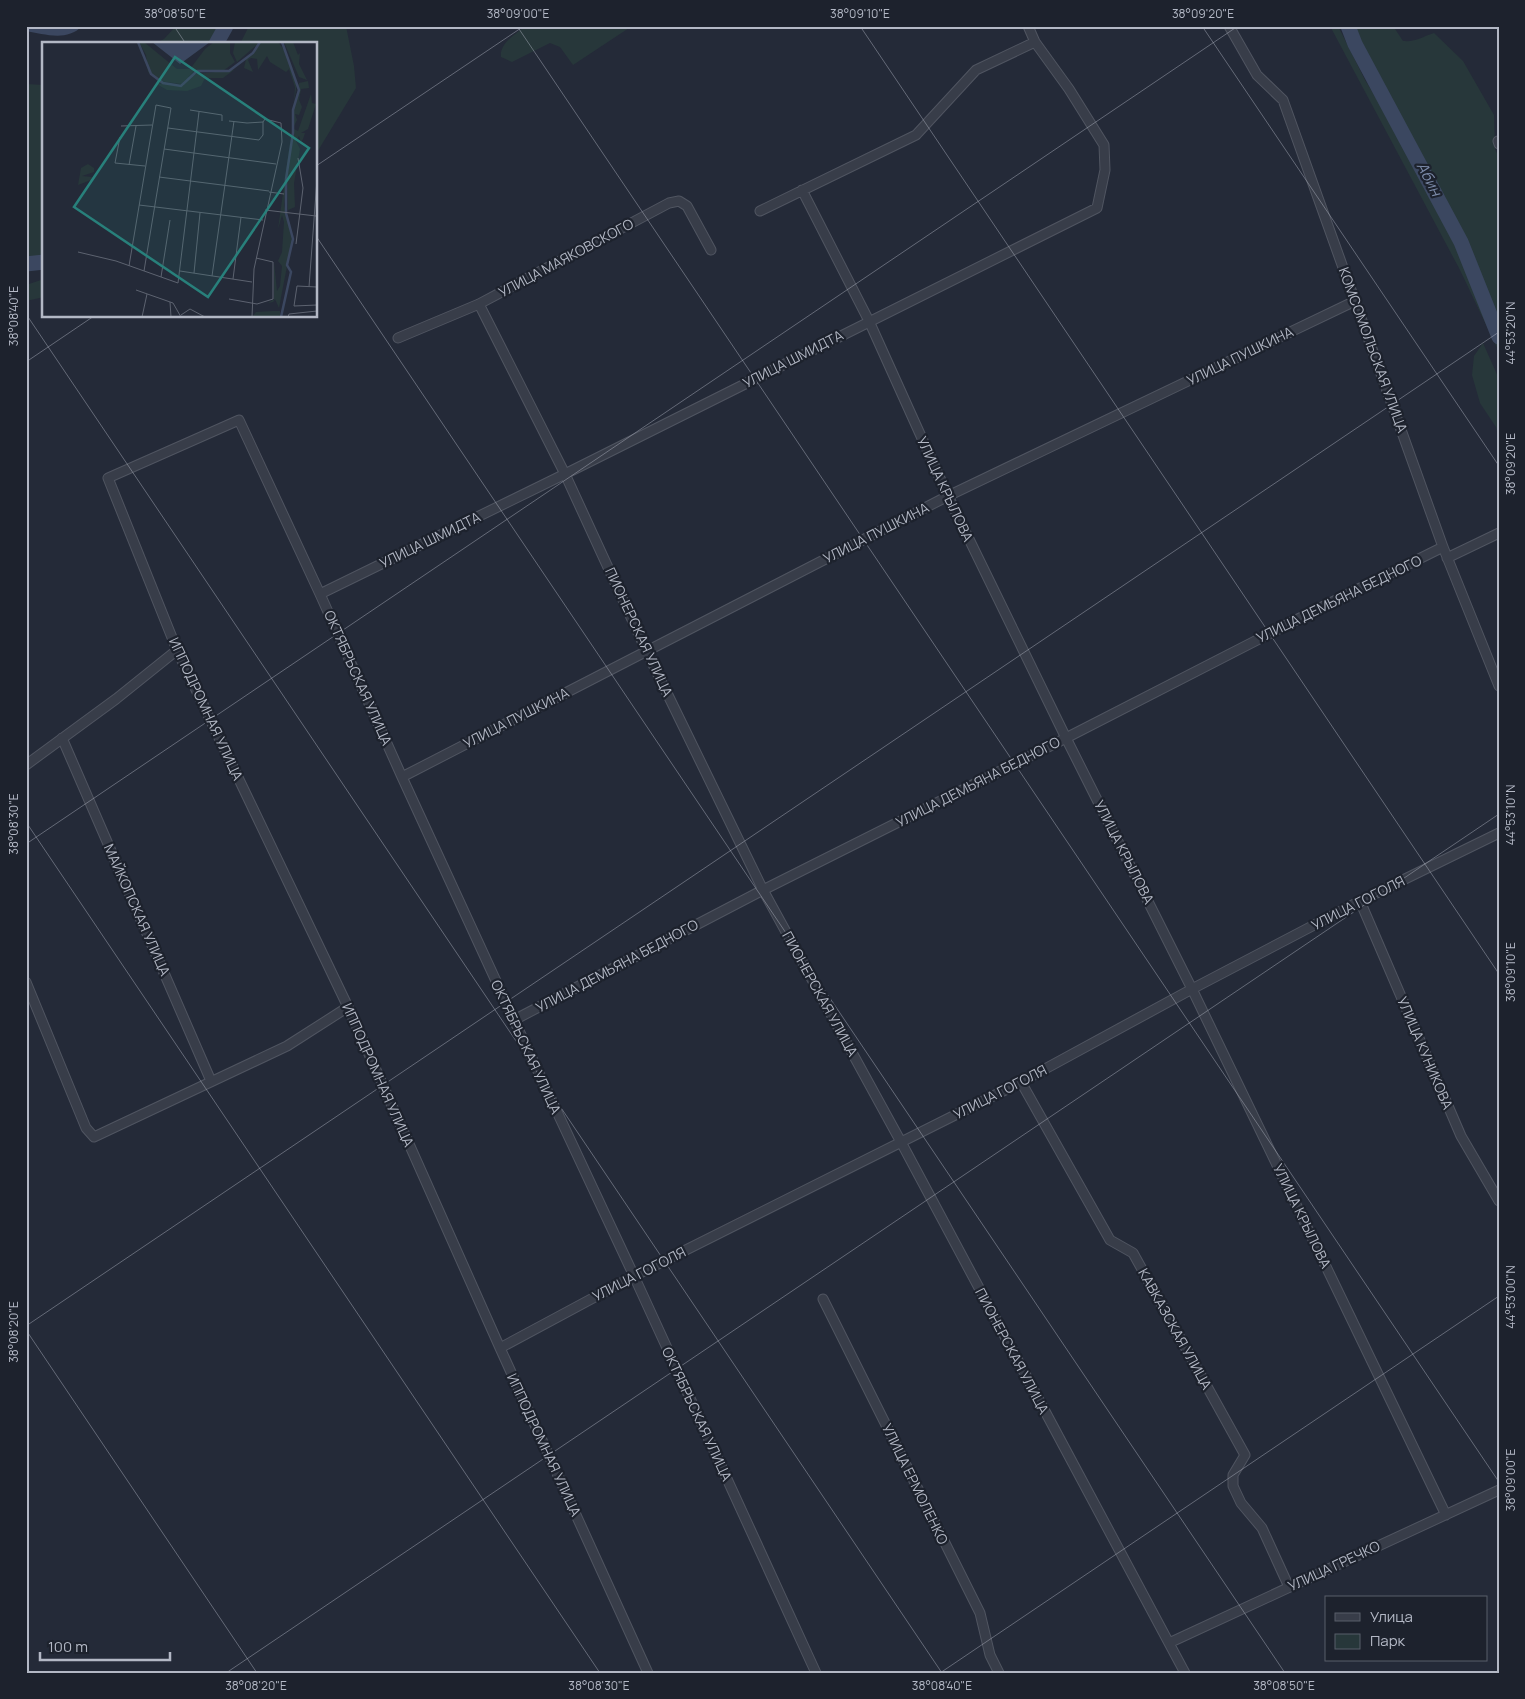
<svg xmlns="http://www.w3.org/2000/svg" width="1525" height="1699" viewBox="0 0 1525 1699" font-family="Manrope,sans-serif">
  <style>
    .green { fill: #27373a }
    .water { fill: #3b4760 }
    .lines { fill: none; stroke-linecap: round; stroke-linejoin: round }
    .river { stroke: #3b4760; stroke-width: 15 }
    .minor-casing { stroke: #505561; stroke-width: 11 }
    .minor { stroke: #383d49; stroke-width: 9 }
    .ticks { fill: none; stroke: #b3b8c5; stroke-width: 1; stroke-opacity: 0.45 }
    .labels { text-anchor: middle; stroke-width: 4.5; stroke-linejoin: round; paint-order: stroke }
    .street-label { font-size: 14px; fill: #b3b8c5; stroke: #1d222d }
    .water-label { font-size: 15px; font-style: italic; fill: #7d8caa; stroke: #1d222d }
    .inset-river { fill: none; stroke: #3b4760; stroke-width: 2.5 }
    .inset-road { fill: none; stroke: #5d6370; stroke-width: 1 }
    .view { fill: #28807b; fill-opacity: 0.15; stroke: #28807b; stroke-width: 2.5 }
    .inset-edge { fill: none; stroke: #b3b8c5; stroke-width: 2.5 }
    .neatline { fill: none; stroke: #b3b8c5; stroke-width: 2 }
    .ticks-label { font-size: 12px; text-anchor: middle; fill: #b3b8c5 }
  </style>
  <rect width="100%" height="100%" fill="#242a38"/>
  <!-- green -->
  <path class="green" d="M176,26H220L212,44H154L164,39Z
    M249,26H346L354,66L356,88L316,154V44H240Z
    M526,26H632L573,65L560,47L550,43L512,62L501,57C499,44 516,33 526,26Z
    M1330,26H1338L1365,80L1397,132L1454,242L1499,345V352L1460,270Z
    M1356,26H1393L1403,41C1417,42 1421,37 1434,33L1463,61L1494,115L1495,149L1499,158V320L1448,212L1356,32Z
    M26,84L44,85V253L26,261Z
    M44,279V297L26,301V285Z
    M1483,343L1499,379V440L1496,427L1480,403L1472,375L1474,356Z"/>
  <!-- water -->
  <path class="water" d="M26,26H82C67,42 44,34 26,31Z"/>
  <g class="lines">
    <!-- river -->
    <path class="river" d="M1348,26L1355,44L1461,242L1499,337
      M216,44L226,26
      M26,264L44,262"/>
    <!-- minor casing -->
    <g class="minor-casing">
      <path id="minor" d="M1229,26L1257,75L1283,100L1443,547L1499,686
        M1498,141L1499,144
        M802,190L869,321L948,496L1066,738L1192,989L1446,1515
        M760,211L916,135L976,70L1035,42
        M479,304L565,474L646,650L763,890L901,1142L1185,1673
        M398,338L479,304L669,203L679,201L687,206L711,250
        M1447,558L1499,533
        M320,594L565,474L1097,208L1105,170L1104,145L1069,89L1035,42L1028,26
        M62,738L211,1081
        M26,765L116,699L177,650
        M402,777L948,496L1355,301
        M1360,901L1461,1136L1499,1201
        M26,982L86,1128L94,1137L287,1046L348,1007
        M514,1020L763,890L1066,738L1298,619L1443,547
        M1021,1082L1110,1240L1133,1253L1245,1455L1233,1475V1486L1241,1503L1262,1528L1289,1587
        M823,1299L980,1613L990,1655L999,1673
        M500,1348L634,1276L1021,1082L1192,989L1360,901L1499,833
        M1169,1643L1499,1490
        M648,1673L500,1348L348,1007L177,650L108,478L239,420L320,594L402,777L514,1020L634,1276L816,1673"/>
    </g>
    <!-- minor -->
    <use href="#minor" class="minor"/>
  </g>
  <!-- ticks -->
  <path class="ticks" d="M174,26L186,44M517,26L1499,1482M860,26L1499,974M1202,26L1499,466M316,166L524,26M316,236L1285,1673M26,314L942,1673M26,362L94,316M26,822L600,1673M26,844L1238,26M26,1326L1499,332M26,1330L257,1673M226,1673L1499,814M940,1673L1499,1296"/>
  <g class="labels">
    <!-- street labels -->
    <g class="street-label">
      <text transform="translate(566 258) rotate(-28)" y="5">УЛИЦА МАЯКОВСКОГО</text>
      <text transform="translate(1373 350) rotate(70)" y="5">КОМСОМОЛЬСКАЯ УЛИЦА</text>
      <text transform="translate(1240 356) rotate(-26)" y="5">УЛИЦА ПУШКИНА</text>
      <text transform="translate(793 359) rotate(-27)" y="5">УЛИЦА ШМИДТА</text>
      <text transform="translate(945 489) rotate(65)" y="5">УЛИЦА КРЫЛОВА</text>
      <text transform="translate(876 533) rotate(-27)" y="5">УЛИЦА ПУШКИНА</text>
      <text transform="translate(430 540) rotate(-26)" y="5">УЛИЦА ШМИДТА</text>
      <text transform="translate(1339 599) rotate(-26)" y="5">УЛИЦА ДЕМЬЯНА БЕДНОГО</text>
      <text transform="translate(639 632) rotate(65)" y="5">ПИОНЕРСКАЯ УЛИЦА</text>
      <text transform="translate(358 678) rotate(66)" y="5">ОКТЯБРЬСКАЯ УЛИЦА</text>
      <text transform="translate(206 709) rotate(65)" y="5">ИППОДРОМНАЯ УЛИЦА</text>
      <text transform="translate(516 718) rotate(-27)" y="5">УЛИЦА ПУШКИНА</text>
      <text transform="translate(978 782) rotate(-27)" y="5">УЛИЦА ДЕМЬЯНА БЕДНОГО</text>
      <text transform="translate(1124 852) rotate(63)" y="5">УЛИЦА КРЫЛОВА</text>
      <text transform="translate(1358 903) rotate(-27)" y="5">УЛИЦА ГОГОЛЯ</text>
      <text transform="translate(137 910) rotate(66)" y="5">МАЙКОПСКАЯ УЛИЦА</text>
      <text transform="translate(617 966) rotate(-28)" y="5">УЛИЦА ДЕМЬЯНА БЕДНОГО</text>
      <text transform="translate(820 994) rotate(61)" y="5">ПИОНЕРСКАЯ УЛИЦА</text>
      <text transform="translate(526 1047) rotate(65)" y="5">ОКТЯБРЬСКАЯ УЛИЦА</text>
      <text transform="translate(1425 1053) rotate(67)" y="5">УЛИЦА КУНИКОВА</text>
      <text transform="translate(378 1075) rotate(66)" y="5">ИППОДРОМНАЯ УЛИЦА</text>
      <text transform="translate(1000 1092) rotate(-27)" y="5">УЛИЦА ГОГОЛЯ</text>
      <text transform="translate(1302 1216) rotate(64)" y="5">УЛИЦА КРЫЛОВА</text>
      <text transform="translate(639 1274) rotate(-27)" y="5">УЛИЦА ГОГОЛЯ</text>
      <text transform="translate(1175 1329) rotate(61)" y="5">КАВКАЗСКАЯ УЛИЦА</text>
      <text transform="translate(1012 1351) rotate(62)" y="5">ПИОНЕРСКАЯ УЛИЦА</text>
      <text transform="translate(697 1414) rotate(65)" y="5">ОКТЯБРЬСКАЯ УЛИЦА</text>
      <text transform="translate(544 1445) rotate(65)" y="5">ИППОДРОМНАЯ УЛИЦА</text>
      <text transform="translate(915 1484) rotate(64)" y="5">УЛИЦА ЕРМОЛЕНКО</text>
      <text transform="translate(1334 1566) rotate(-25)" y="5">УЛИЦА ГРЕЧКО</text>
    </g>
    <!-- water labels -->
    <g class="water-label">
      <text transform="translate(1429 179) rotate(62)" y="5">Абин</text>
    </g>
  </g>
  <!-- overview -->
  <g transform="translate(42 42)">
    <rect width="275" height="275" fill="#242a38"/>
    <path d="M97,0H102L135,27H148L163,7L172,0H188V11L193,20L181,29H152L140,42L116,39L106,30L104,13ZM193,0H217V1L195,20L191,11ZM219,0H236L243,9L255,41L252,61L253,45L247,27L244,30L228,20L225,14L216,28L215,17L209,16L206,18L211,30L202,26L204,17ZM242,0H251L256,13L258,11L257,22L265,38L257,35ZM192,28L181,36H163L159,44L145,49L125,48L113,41L141,44L145,36L154,32ZM266,39L267,46L259,47L257,58L260,65L257,73L253,72L255,78L251,86V70L257,41ZM269,52L270,61L274,62L266,87L259,91H263L261,97L259,100L257,94L254,99L258,107L252,141L253,165L246,168L245,137L252,87L256,89ZM249,93L242,163L250,198L237,266L233,257L231,260L226,261L232,257V220L235,249L238,244L240,224L236,219L240,210L242,180L240,173L236,187ZM46,122L52,126V130L40,134L50,135L49,138L36,143L39,126ZM230,269H238V275H210L214,270Z" fill="#27373a"/>
    <path d="M110,0L148,1L168,0L138,22Z" fill="#3b4760"/>
    <path class="inset-river" d="M96,0L109,32L121,41L139,44L155,29H187L211,11L218,0M239,275L249,230L245,223L251,197L244,171V137L251,91V68L257,48L240,0"/>
    <path class="inset-road" d="M148,68L180,73V79M187,79L205,81L221,80L223,77L239,81L240,100L212,227L210,275M79,84L110,83M126,86L217,98L221,93V80M78,95L73,121L103,124M122,107L234,122M87,123L94,84M117,135L227,149M227,150L242,152M97,163L221,178M223,168L274,174M254,202L261,146L256,116M36,210L74,219L136,241L157,70M87,224L114,63L129,66L102,229M138,229L210,240M152,231L158,171M170,234L192,79M119,235L128,178M191,237L199,175M267,245L275,137M275,245L255,244L252,264L275,263M94,248L131,261L139,275M187,257L215,262L231,257V220L214,216M128,260L129,275M139,273L148,267L163,275M100,275L105,252M246,275L247,272L275,269"/>
    <path class="view" d="M133,15L267,106L166,255L32,165Z"/>
    <rect width="275" height="275" class="inset-edge"/>
  </g>
  <!-- border -->
  <rect width="1525" height="1699" fill="none" stroke="#1d222d" stroke-width="55"/>
  <!-- legend -->
  <rect x="1325" y="1596" width="162" height="65" fill="#1d222d" stroke="#595e6a"/>
  <rect x="1335" y="1613" width="25" height="8" fill="#383d49" stroke="#595e6a"/>
  <text x="1370" y="1622" font-size="15" fill="#b3b8c5">Улица</text>
  <rect x="1335" y="1634" width="25" height="15" fill="#27373a" stroke="#595e6a"/>
  <text x="1370" y="1646" font-size="15" fill="#b3b8c5">Парк</text>
  <!-- scale -->
  <path d="M40 1652v8h130v-8" fill="none" stroke="#b3b8c5" stroke-width="2.5"/>
  <text x="48" y="1652" font-size="15" fill="#b3b8c5" stroke="#1d222d" stroke-width="4" paint-order="stroke">100 m</text>
  <rect x="28" y="28" width="1470" height="1644" class="neatline"/>
  <g class="ticks-label">
    <text x="175" y="18">38°08'50"E</text>
    <text x="518" y="18">38°09'00"E</text>
    <text x="860" y="18">38°09'10"E</text>
    <text x="1203" y="18">38°09'20"E</text>
    <text transform="translate(14 316) rotate(-90)" y="4">38°08'40"E</text>
    <text transform="translate(1511 333) rotate(-90)" y="4">44°53'20"N</text>
    <text transform="translate(1511 464) rotate(-90)" y="4">38°09'20"E</text>
    <text transform="translate(1511 815) rotate(-90)" y="4">44°53'10"N</text>
    <text transform="translate(14 824) rotate(-90)" y="4">38°08'30"E</text>
    <text transform="translate(1511 972) rotate(-90)" y="4">38°09'10"E</text>
    <text transform="translate(1511 1297) rotate(-90)" y="4">44°53'00"N</text>
    <text transform="translate(14 1332) rotate(-90)" y="4">38°08'20"E</text>
    <text transform="translate(1511 1480) rotate(-90)" y="4">38°09'00"E</text>
    <text x="256" y="1690">38°08'20"E</text>
    <text x="599" y="1690">38°08'30"E</text>
    <text x="942" y="1690">38°08'40"E</text>
    <text x="1284" y="1690">38°08'50"E</text>
  </g>
</svg>
